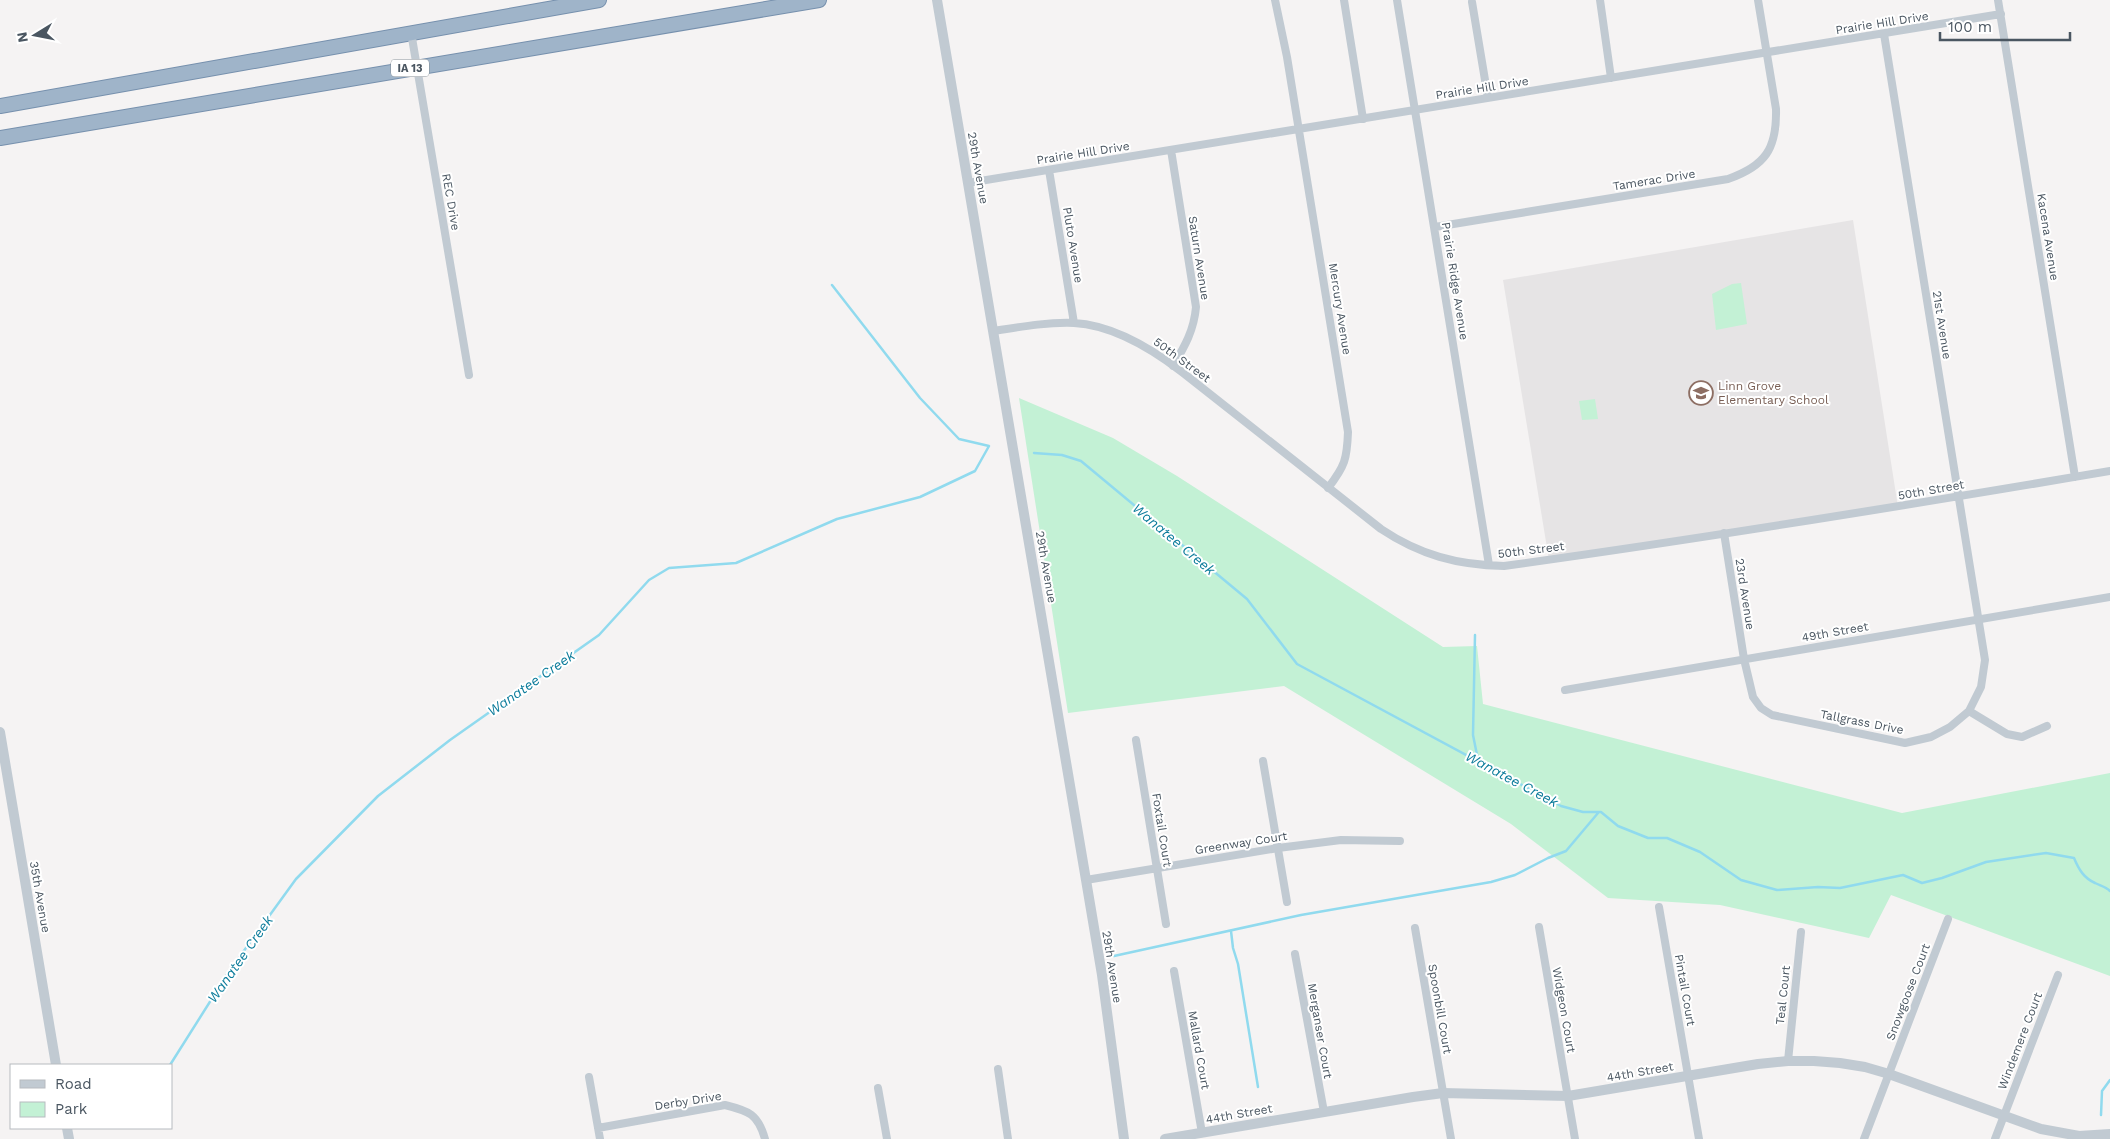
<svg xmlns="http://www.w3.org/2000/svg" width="2110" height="1139" viewBox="0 0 2110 1139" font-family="'Work Sans',sans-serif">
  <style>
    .education { fill: #e6e4e5 }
    .green { fill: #c3f1d5 }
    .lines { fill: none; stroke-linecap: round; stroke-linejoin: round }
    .stream { stroke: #90daee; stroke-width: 2.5 }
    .trunk-casing { stroke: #7690ad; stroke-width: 16 }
    .minor { stroke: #c1cad2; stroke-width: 8 }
    .tertiary { stroke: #c1cad2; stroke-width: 10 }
    .trunk { stroke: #9fb4c9; stroke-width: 14 }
    .labels { text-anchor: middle; stroke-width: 4; stroke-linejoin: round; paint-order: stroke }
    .shield { fill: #fff; stroke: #808990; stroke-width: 1 }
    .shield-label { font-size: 11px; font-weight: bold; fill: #4a5661 }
    .street-label { font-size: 12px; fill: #4a5661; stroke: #fff }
    .education-label { font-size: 12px; fill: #785e54; stroke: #fff; text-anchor: start }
    .water-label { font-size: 14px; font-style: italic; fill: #0c7c9b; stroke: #fff }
  </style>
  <rect width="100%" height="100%" fill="#f5f3f3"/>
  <!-- education -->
  <path class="education" d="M1853,220L1898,507L1549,560L1503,280Z"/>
  <!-- green -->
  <path class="green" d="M1741,283L1747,324L1716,330L1712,294L1732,284Z
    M1019,398L1113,438L1177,476L1443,647L1477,646L1483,704L1902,813L2110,773V976L1891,895L1869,938L1720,905L1608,898L1511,824L1284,686L1068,713Z
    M1595,399L1598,419L1582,420L1579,401Z"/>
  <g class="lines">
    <!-- stream -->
    <path class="stream" d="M1034,453L1062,455L1081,461L1247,599L1297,664L1561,806L1583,812H1601L1618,826L1648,838H1667L1700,852L1741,880L1777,890L1818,887L1840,888L1903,875L1922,883L1942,878L1986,862L2046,853L2074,858C2079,870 2084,878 2095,883C2101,886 2106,887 2110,891
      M1475,635L1473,735L1478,760
      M1231,931L1233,948L1238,964L1258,1087
      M1114,956L1301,915L1491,882L1515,875L1548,858L1566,851L1598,813
      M170,1065L230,970L296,879L378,796L450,740L599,635L649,580L669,568L736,563L837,519L920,497L975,471L989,446L959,439L920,398L832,285
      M2101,1115L2102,1091L2110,1080"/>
    <!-- trunk casing -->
    <g class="trunk-casing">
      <path id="trunk" d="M0,106L599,0
        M0,138L819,0"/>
    </g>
    <!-- minor -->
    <path class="minor" d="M1275,0L1287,57L1348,432C1347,459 1345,466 1328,488
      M1344,0L1363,119
      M1397,0L1489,565
      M1600,0L1611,78
      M1998,0L2075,477
      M1472,2L1488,98
      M411,32L469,375
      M1171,150L1196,307C1194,330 1185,346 1173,366
      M1049,170L1074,323
      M968,183L2001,14
      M1435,227L1728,179C1765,166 1777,149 1776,109L1758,0
      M993,331C1019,327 1047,322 1074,323C1113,325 1152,349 1182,372L1381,529C1420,555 1457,565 1504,566C1707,538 1909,505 2110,471
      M1724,533L1744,659L1753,697L1761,708L1772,715L1905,743L1931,737L1950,727L1969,711L1981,687L1985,660L1884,34
      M1565,690L2110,597
      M1969,711L2007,734L2022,737L2047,726
      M1136,740L1166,924
      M1263,761L1287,902
      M1086,880L1278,848L1341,840L1400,841
      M1659,907L1699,1139
      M1539,927L1575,1139
      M1415,928L1451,1139
      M1295,954L1324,1112
      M1174,971L1202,1133
      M1788,1061L1801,932
      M998,1069L1008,1139
      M589,1077L600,1139
      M878,1088L887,1139
      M598,1128L725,1105C749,1111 758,1114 765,1139
      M1864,1139L1948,919
      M1995,1139L2058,975"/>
    <!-- tertiary -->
    <path class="tertiary" d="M937,0L1086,880L1102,975L1124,1139
      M0,732L56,1065
      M67,1128L69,1139
      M1165,1139L1413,1097L1443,1093L1568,1096L1758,1064L1788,1061H1814L1840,1063L1865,1067L1889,1074L2041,1129L2079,1136L2110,1134"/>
    <!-- trunk -->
    <use href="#trunk" class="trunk"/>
  </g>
  <!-- icons -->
  <defs>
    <g id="school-ring" transform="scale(1.25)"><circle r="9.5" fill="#fff" stroke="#8d6e63" stroke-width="1.5"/><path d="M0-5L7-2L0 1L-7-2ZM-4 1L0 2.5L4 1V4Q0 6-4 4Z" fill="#8d6e63"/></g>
  </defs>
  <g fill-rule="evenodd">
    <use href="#school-ring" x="1701" y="393"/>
  </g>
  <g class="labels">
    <!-- shield labels -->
    <rect class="shield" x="391" y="59.5" width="38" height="17" rx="4"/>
    <g class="shield-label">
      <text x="410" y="72">IA 13</text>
    </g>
    <!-- street labels -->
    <g class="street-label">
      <text transform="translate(1882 23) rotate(-9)" y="4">Prairie Hill Drive</text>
      <text transform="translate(1482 88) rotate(-9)" y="4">Prairie Hill Drive</text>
      <text transform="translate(1083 153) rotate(-9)" y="4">Prairie Hill Drive</text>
      <text transform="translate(978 168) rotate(80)" y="4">29th Avenue</text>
      <text transform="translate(1654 180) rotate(-9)" y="4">Tamerac Drive</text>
      <text transform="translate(451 202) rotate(80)" y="4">REC Drive</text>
      <text transform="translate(2048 237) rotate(81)" y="4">Kacena Avenue</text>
      <text transform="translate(1073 245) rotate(81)" y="4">Pluto Avenue</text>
      <text transform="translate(1199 258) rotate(81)" y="4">Saturn Avenue</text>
      <text transform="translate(1455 281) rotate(81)" y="4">Prairie Ridge Avenue</text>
      <text transform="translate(1340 309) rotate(81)" y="4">Mercury Avenue</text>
      <text transform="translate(1942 325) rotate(81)" y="4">21st Avenue</text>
      <text transform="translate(1182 360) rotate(36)" y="4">50th Street</text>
      <text transform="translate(1931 490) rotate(-10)" y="4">50th Street</text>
      <text transform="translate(1531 550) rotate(-7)" y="4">50th Street</text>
      <text transform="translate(1046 567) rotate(80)" y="4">29th Avenue</text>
      <text transform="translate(1745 594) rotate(81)" y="4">23rd Avenue</text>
      <text transform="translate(1835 632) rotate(-10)" y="4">49th Street</text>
      <text transform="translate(1862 722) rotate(11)" y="4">Tallgrass Drive</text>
      <text transform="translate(1162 830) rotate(81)" y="4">Foxtail Court</text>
      <text transform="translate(1241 843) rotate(-9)" y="4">Greenway Court</text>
      <text transform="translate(40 897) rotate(80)" y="4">35th Avenue</text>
      <text transform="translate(1112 967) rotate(81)" y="4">29th Avenue</text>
      <text transform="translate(1685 990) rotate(80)" y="4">Pintail Court</text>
      <text transform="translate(1908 992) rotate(-69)" y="4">Snowgoose Court</text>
      <text transform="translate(1783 995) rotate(-84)" y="4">Teal Court</text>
      <text transform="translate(1440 1009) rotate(80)" y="4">Spoonbill Court</text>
      <text transform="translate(1564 1010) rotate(80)" y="4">Widgeon Court</text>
      <text transform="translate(1320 1031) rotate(80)" y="4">Merganser Court</text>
      <text transform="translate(2020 1041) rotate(-69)" y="4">Windemere Court</text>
      <text transform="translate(1199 1050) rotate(80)" y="4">Mallard Court</text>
      <text transform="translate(1640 1072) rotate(-10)" y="4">44th Street</text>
      <text transform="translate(688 1101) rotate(-9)" y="4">Derby Drive</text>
      <text transform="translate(1239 1114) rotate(-10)" y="4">44th Street</text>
    </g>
    <!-- education labels -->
    <g class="education-label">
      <text x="1718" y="390">Linn Grove<tspan x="1718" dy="14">Elementary School</tspan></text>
    </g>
    <!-- water labels -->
    <g class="water-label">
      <text transform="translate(1174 539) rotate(40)" y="5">Wanatee Creek</text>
      <text transform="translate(531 683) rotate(-35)" y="5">Wanatee Creek</text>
      <text transform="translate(1512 779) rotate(28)" y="5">Wanatee Creek</text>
      <text transform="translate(240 959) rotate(-55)" y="5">Wanatee Creek</text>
    </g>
  </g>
  <!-- legend -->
  <rect x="10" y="1064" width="162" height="65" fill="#ffffff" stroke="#b7bbc0"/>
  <rect x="20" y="1080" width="25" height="8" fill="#c1cad2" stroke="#b7bbc0"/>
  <text x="55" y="1089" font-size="15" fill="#4a5661">Road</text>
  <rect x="20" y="1102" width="25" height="15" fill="#c3f1d5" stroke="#b7bbc0"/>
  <text x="55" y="1114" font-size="15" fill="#4a5661">Park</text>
  <!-- north arrow -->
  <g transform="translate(35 35) rotate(260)" stroke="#ffffff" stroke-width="4" paint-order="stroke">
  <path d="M0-4L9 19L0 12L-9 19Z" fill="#4a5661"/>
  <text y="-8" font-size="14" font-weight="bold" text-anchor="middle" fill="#4a5661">N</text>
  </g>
  <!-- scale -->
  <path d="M1940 32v8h130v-8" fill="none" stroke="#4a5661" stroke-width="2.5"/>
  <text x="1948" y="32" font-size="15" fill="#4a5661" stroke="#ffffff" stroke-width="4" paint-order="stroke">100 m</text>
</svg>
